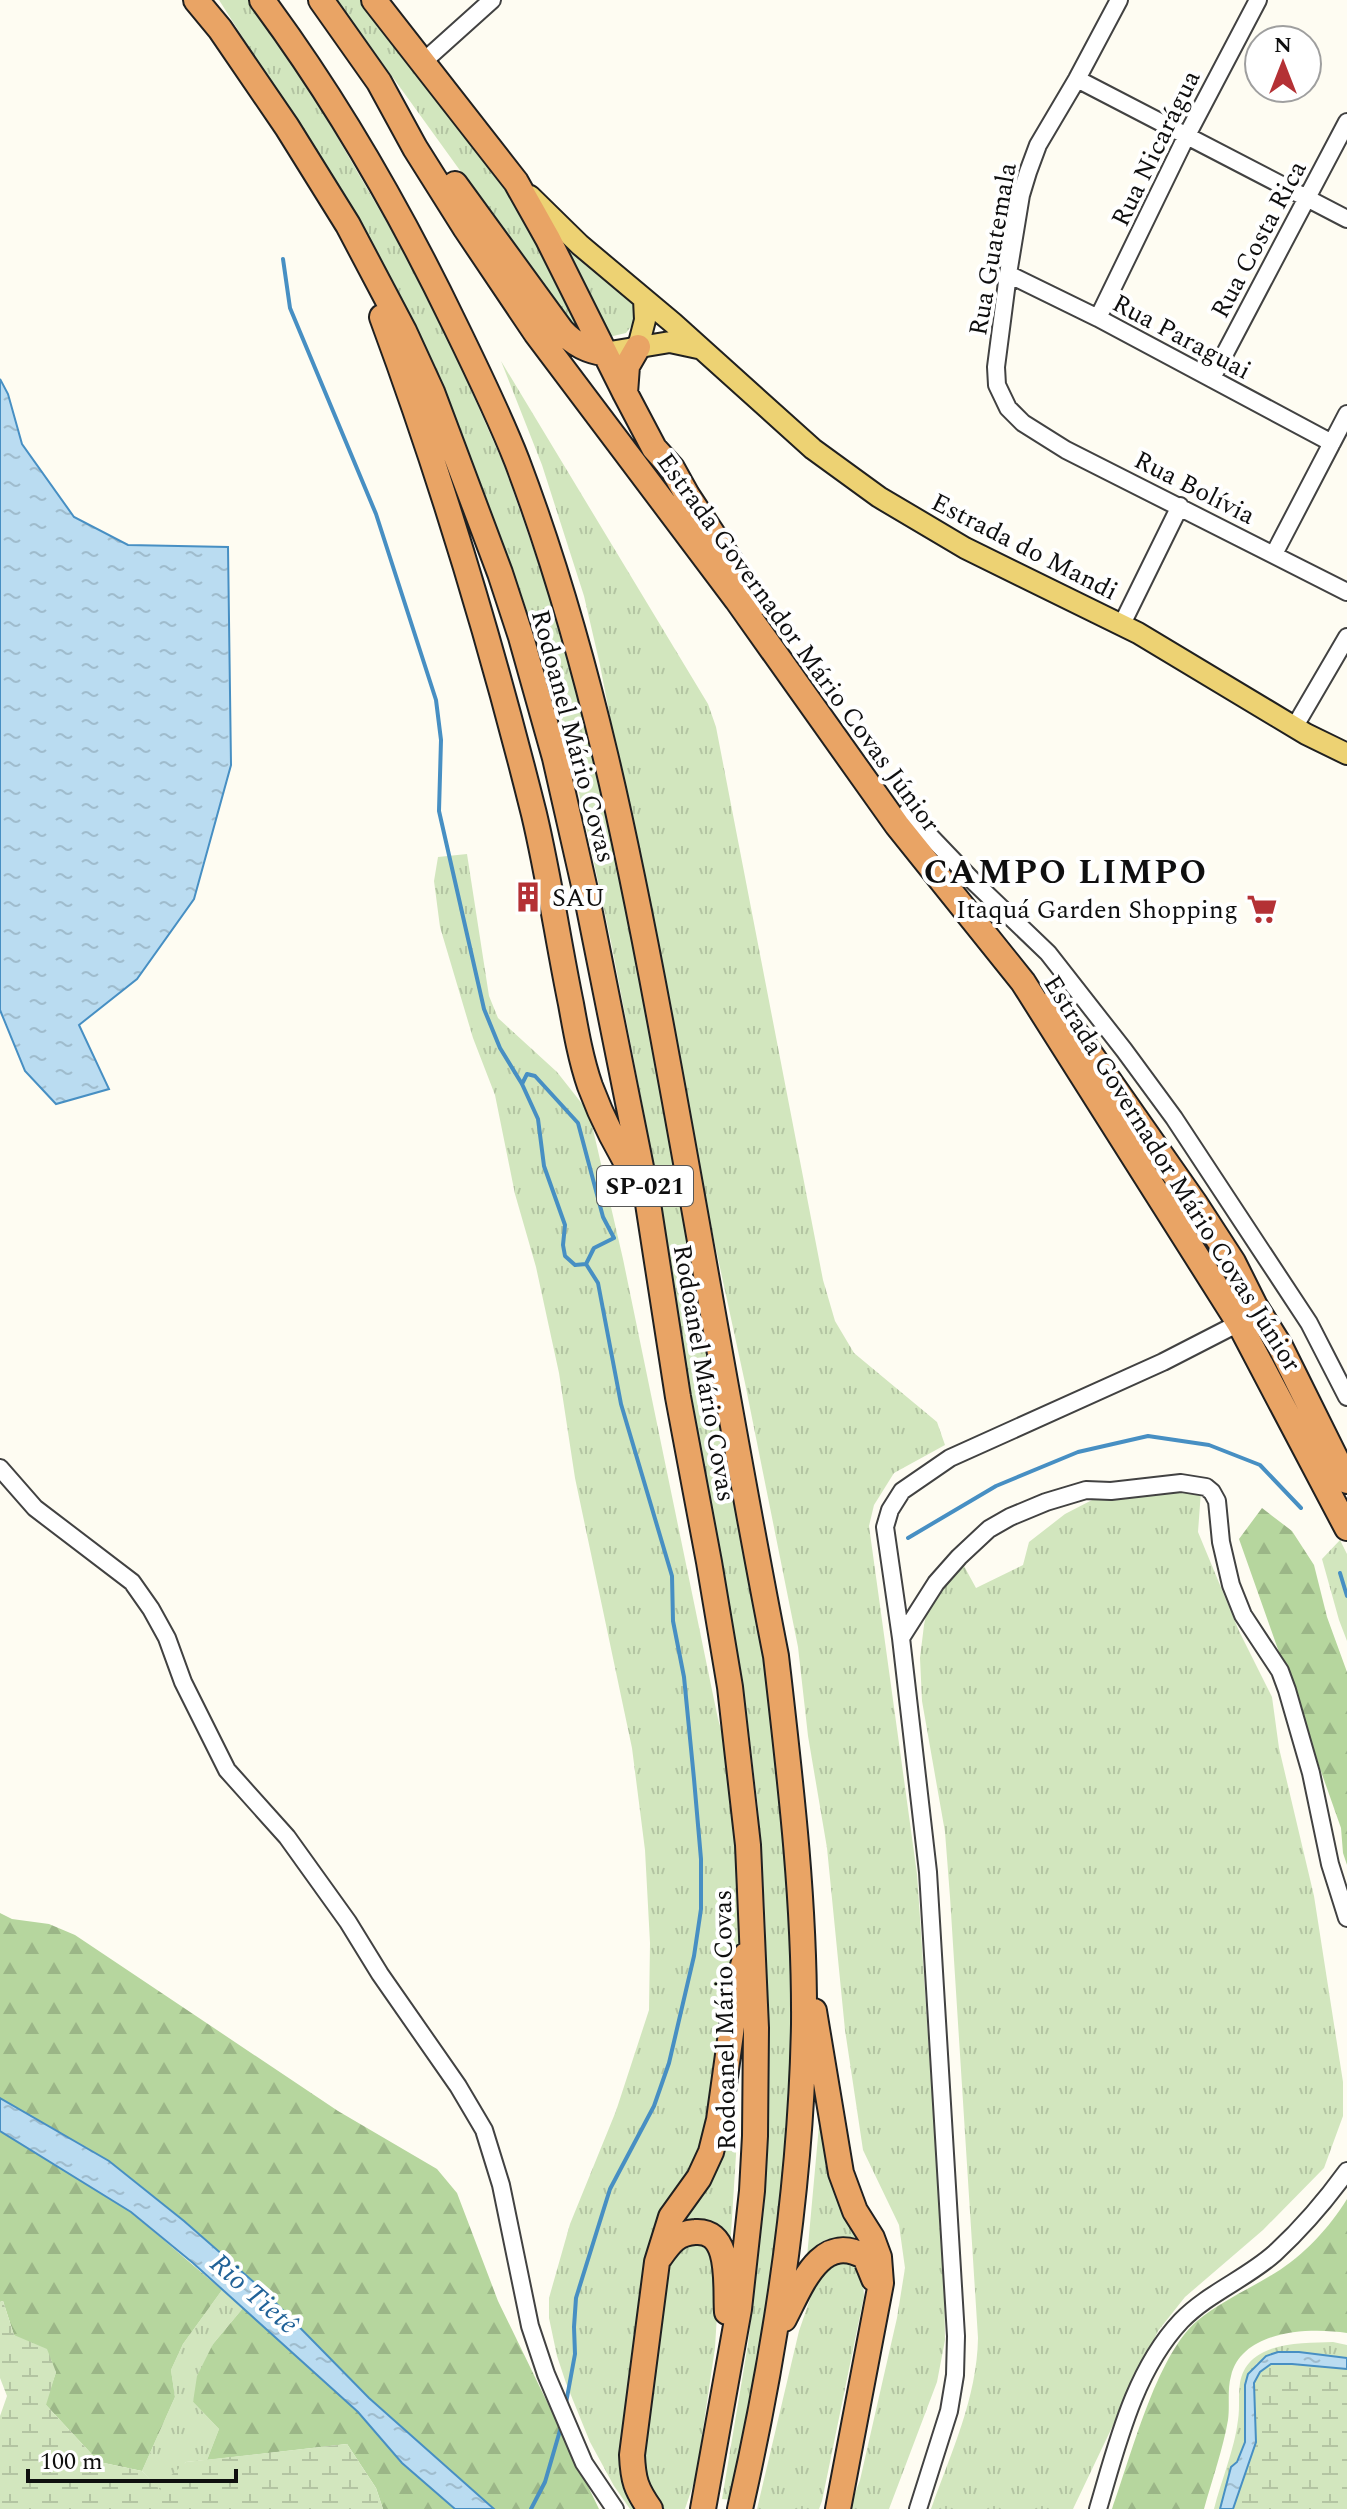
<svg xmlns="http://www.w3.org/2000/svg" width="1347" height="2509" viewBox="0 0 1347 2509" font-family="Spectral,serif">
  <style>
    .grass { fill: url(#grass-tufts) }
    .forest { fill: url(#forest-firs) }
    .wetland { fill: url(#wetland-marsh) }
    .water { fill: url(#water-ripples); stroke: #478fc3; stroke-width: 2 }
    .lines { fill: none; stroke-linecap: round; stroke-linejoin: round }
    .stream { stroke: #478fc3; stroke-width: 4 }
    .minor-casing { stroke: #424242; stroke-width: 20 }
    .major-casing { stroke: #202020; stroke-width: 24 }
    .highway-casing { stroke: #202020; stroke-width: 28 }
    .minor { stroke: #fff; stroke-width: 16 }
    .major { stroke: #edd273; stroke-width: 20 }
    .highway { stroke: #e9a465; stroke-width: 24 }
    .labels { text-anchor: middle; stroke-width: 8; stroke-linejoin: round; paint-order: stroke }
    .shield { fill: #fff; stroke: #575757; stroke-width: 2 }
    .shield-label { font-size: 24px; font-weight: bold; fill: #0f0f0f }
    .street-label { font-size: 26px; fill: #0f0f0f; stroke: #fff }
    .poi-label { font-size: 26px; fill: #0f0f0f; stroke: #fff; text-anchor: start }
    .water-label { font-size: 28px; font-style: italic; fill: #216298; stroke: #fff }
    .district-label { font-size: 34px; font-weight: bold; letter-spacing: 2px; fill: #0f0f0f; stroke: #fff }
  </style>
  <defs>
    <pattern id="grass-tufts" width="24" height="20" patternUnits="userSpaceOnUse" patternTransform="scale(2)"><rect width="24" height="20" fill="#d2e6be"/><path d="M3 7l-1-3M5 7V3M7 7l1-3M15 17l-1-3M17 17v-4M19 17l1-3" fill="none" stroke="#b3c4a2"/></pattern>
    <pattern id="forest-firs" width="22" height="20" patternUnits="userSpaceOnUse" patternTransform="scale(2)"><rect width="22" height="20" fill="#b6d69e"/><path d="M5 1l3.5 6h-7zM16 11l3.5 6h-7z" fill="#9bb687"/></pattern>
    <pattern id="wetland-marsh" width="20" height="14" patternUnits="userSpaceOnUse" patternTransform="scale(2)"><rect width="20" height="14" fill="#d2e6be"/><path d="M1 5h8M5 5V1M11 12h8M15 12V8" fill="none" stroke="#b3c4a2"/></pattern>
    <pattern id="water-ripples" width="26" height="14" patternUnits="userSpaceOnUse" patternTransform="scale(2)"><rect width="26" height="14" fill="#badcf1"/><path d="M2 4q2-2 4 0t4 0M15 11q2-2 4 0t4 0" fill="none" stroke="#9fbccd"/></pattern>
  </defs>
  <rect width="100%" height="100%" fill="#fefcf2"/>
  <!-- grass -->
  <path class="grass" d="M219,0H248L264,25L303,78L412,266L447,336L504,465L563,634L626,884L780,1726L796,2012L778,2252L736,2500L722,2499L748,2344L765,2198L769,2048L765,1910L758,1807L742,1677L687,1370L650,1144L611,942L567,737L539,643L455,417L419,338L329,173Z
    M337,0H360L521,204L584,331L565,316Z
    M558,234L628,294L634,304L636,320L626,333L609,337Z
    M501,361L708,704L716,727L823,1280L835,1321L854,1353L937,1422L945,1445L894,1473L874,1505L869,1526L917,1874L944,2269L945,2340L937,2382L889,2509H849L860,2480L897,2318L905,2268L899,2225L863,2150L845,2030L827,1848L808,1736L798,1647L745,1383L685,1106L600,665L584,596L542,465Z
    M467,854L489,996L498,1018L557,1072L583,1105L592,1125L623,1259L718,1719L730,1760L744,1929L732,2077L672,2214L623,2477L626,2495L634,2509H630L614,2486L590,2442L566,2383L557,2356L549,2318V2298L570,2224L616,2111L649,2010L650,1943L645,1850L632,1748L575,1478L559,1373L536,1267L515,1194L495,1095L473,1038L440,927L434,881L438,857Z
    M1178,1486L1201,1491L1198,1532L1239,1631L1272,1697L1279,1748L1314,1896L1343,2082V2116L1324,2168L1263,2230L1185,2297L1158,2331L1073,2509H931C951,2453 977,2398 978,2338L950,1897L945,1832L922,1701L920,1658L924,1625L930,1596L943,1578L964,1566L976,1588L1023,1565L1029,1542L1065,1514L1094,1499Z
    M1340,1540L1347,1554V1641L1339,1620L1322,1559Z
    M737,2057L736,2155L730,2249L675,2218Z
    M822,2093L863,2238C835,2242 828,2229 807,2257Z
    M689,2238L713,2248L719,2282L715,2348L696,2476L685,2509H664L655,2502L639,2459L669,2257Z
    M839,2260C860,2263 863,2277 864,2296L822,2501L819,2509H757L799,2331L818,2276Z
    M222,2290L243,2308L213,2344L193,2402L219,2429L207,2460L186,2462L163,2494L142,2471L175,2397L171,2370L183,2344Z
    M1333,2342L1347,2345V2358L1299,2352H1278L1256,2364L1246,2418L1245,2442L1237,2462L1231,2467L1220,2509H1214C1221,2481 1235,2448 1238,2420C1240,2407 1238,2395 1240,2383C1247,2341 1301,2343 1333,2342Z"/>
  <!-- forest -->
  <path class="forest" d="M1262,1508L1292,1531L1314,1565L1327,1617L1347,1672V1865L1343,1853L1341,1828L1239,1539Z
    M0,1913L12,1919L49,1924L75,1935L338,2111L437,2169L457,2193L498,2301L599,2509H494L369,2398L264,2291L184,2221L109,2161L0,2098Z
    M0,2131L131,2212L222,2290L183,2344L171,2370L175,2397L142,2471L99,2462L45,2404L56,2372L14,2335L3,2301L0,2302Z
    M1347,2199V2333C1309,2327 1242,2330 1231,2376C1227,2390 1230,2406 1228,2420C1223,2449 1212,2480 1204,2509H1112C1131,2457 1156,2356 1197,2321C1220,2302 1249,2289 1275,2273C1303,2256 1330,2227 1347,2199Z
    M243,2308L358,2412L402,2463L455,2509H383L376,2488L347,2444L207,2460L219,2429L193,2402L197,2376L213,2344Z"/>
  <!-- wetland -->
  <path class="wetland" d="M3,2301L14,2335L47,2349L56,2372L46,2405L99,2462L142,2471L163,2493L168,2478L186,2462L347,2444L376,2488L383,2509H0V2416L7,2396L0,2378V2302Z
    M1271,2364H1292L1347,2369V2509H1233L1256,2442L1254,2383L1260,2372Z"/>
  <!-- water -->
  <path class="water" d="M0,379L8,394L22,444L74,517L128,545L228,547L231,765L194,899L137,979L79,1025L109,1089L56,1104L25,1071L0,1010Z
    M0,2098L109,2161L184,2221L264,2291L369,2398L494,2509H455L402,2463L358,2412L193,2263L131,2212L0,2131Z
    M1278,2352H1299L1347,2358V2369L1292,2364H1271L1260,2372L1254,2383L1256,2442L1233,2509H1220L1231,2467L1237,2462L1245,2442V2385L1248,2374L1266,2356Z"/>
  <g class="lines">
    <!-- stream -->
    <path class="stream" d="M283,259L290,308L376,514L436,700L441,740L439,811L484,1009L500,1048L522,1084L538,1119L544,1166L565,1225L563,1245L565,1256L575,1265L586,1264L598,1283L621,1404L672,1576L673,1621L684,1677L694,1779L701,1859V1909L694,1956L669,2063L654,2106L610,2189L576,2298L574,2327L575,2354L566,2403
      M522,1084L527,1074L535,1076L578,1123L603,1217L614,1238L594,1248L586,1264
      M908,1538L996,1486L1078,1452L1148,1436L1209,1445L1260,1465L1301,1508
      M1340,1573L1347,1596
      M531,2509L545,2482L561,2427"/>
    <!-- minor casing -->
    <g class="minor-casing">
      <path id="minor" d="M1119,0L1077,79L1038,145L1028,172L1021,195L1008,274L996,367L997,385L1008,408L1023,423L1066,450L1347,592
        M423,62L492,0
        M1077,79L1347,219
        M1008,274L1098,318L1332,443
        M1098,318L1186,137L1258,0
        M1212,378L1347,122
        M1274,554L1347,414
        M1122,624L1180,506
        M1295,726L1347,637
        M907,812L972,880L1048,953L1124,1050L1174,1118L1309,1323L1347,1397
        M0,1468L35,1508L132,1582L151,1609L167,1638L183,1682L227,1770L287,1837L348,1922L380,1974L458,2086L484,2130L501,2185L530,2326L546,2374L584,2463L615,2509
        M901,1638L936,1583L959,1557L989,1529L1010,1517L1046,1502L1086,1490L1111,1491L1181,1483L1206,1487L1212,1492L1217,1501L1221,1542L1231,1585L1243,1615L1280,1671L1287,1690L1311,1773L1330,1864L1347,1918
        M918,2509L949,2411L955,2375L956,2336L928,1872L901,1638L885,1527L890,1510L902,1491L950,1458L1163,1362L1239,1323
        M1098,2509C1117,2445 1134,2371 1181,2321C1208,2293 1246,2279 1275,2253C1301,2229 1326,2200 1347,2171"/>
    </g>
    <!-- major casing -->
    <g class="major-casing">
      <path id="major" d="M530,196L580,245L673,323L813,449L879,497L965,548L1138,633L1306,734L1347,754
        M638,347L645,320L644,299
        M604,353L670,342L698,348"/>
    </g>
    <!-- highway casing -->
    <g class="highway-casing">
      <path id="highway" d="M196,0L220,29L287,127L348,225L404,331L432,392L500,573L521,637L555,758L588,903L647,1197L678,1397L709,1562L730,1687L748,1845L756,2028L755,2136L752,2191L739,2309L703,2509
        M262,0C337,101 400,211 455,325C477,370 499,415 517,461C590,654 630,856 667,1058C704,1258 737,1458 776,1656C790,1778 805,1901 804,2024C801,2188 776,2350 740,2509
        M321,0L379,82L415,148L466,229L536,333L737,600L897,825L1023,982L1239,1323L1347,1528
        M374,0L516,182L548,239L625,393L654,448L672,468L687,495L758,603
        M455,184L562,331C574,344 587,351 604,353
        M382,317C442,479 492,646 534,814C549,877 558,941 571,1004C576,1032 581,1060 590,1086C603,1121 619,1152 639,1183
        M625,393L627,366L638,347
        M1054,1002L1196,1205L1233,1262L1255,1306L1280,1346L1347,1481
        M814,2011L841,2173L855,2211L872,2238L879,2257L881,2283L838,2509
        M660,2257C670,2243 677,2233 695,2232C733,2229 725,2288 727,2312
        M784,2319C801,2287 820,2231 865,2257L874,2279
        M650,2509C636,2489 633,2480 632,2455L657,2262L671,2217L699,2178L711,2152L719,2120L738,1983L746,1955"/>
    </g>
    <!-- minor -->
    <use href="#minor" class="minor"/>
    <!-- major -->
    <use href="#major" class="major"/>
    <!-- highway -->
    <use href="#highway" class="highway"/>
  </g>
  <!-- icons -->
  <defs>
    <g id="building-bare" transform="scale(2.4)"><path d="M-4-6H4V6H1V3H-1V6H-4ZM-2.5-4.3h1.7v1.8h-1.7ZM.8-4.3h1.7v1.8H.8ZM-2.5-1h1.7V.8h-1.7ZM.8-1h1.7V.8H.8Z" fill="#b43135" stroke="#fff" stroke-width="2.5" paint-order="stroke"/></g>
    <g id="supermarket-bare" transform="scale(2.4)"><path d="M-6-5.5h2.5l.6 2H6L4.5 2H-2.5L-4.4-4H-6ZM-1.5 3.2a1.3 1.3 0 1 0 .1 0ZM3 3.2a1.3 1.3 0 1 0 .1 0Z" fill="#b43135" stroke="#fff" stroke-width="2.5" paint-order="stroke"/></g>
  </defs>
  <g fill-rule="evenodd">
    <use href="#building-bare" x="528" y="897"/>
    <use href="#supermarket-bare" x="1262" y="909"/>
  </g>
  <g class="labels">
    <!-- shield labels -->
    <rect class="shield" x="597" y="1166" width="96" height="40" rx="6"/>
    <g class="shield-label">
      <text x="645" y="1194">SP-021</text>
    </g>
    <!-- street labels -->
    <g class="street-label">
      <text transform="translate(1155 148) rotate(-64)" y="9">Rua Nicarágua</text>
      <text transform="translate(1258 239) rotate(-62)" y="9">Rua Costa Rica</text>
      <text transform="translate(992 249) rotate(-80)" y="9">Rua Guatemala</text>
      <text transform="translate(1182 336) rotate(28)" y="9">Rua Paraguai</text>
      <text transform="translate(1195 487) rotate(27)" y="9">Rua Bolívia</text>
      <text transform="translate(1025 546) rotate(27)" y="9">Estrada do Mandi</text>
      <text transform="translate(799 642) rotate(54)" y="9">Estrada Governador Mário Covas Júnior</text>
      <text transform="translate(574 736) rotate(75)" y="9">Rodoanel Mário Covas</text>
      <text transform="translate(1173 1173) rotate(58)" y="9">Estrada Governador Mário Covas Júnior</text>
      <text transform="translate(705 1373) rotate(80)" y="9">Rodoanel Mário Covas</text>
      <text transform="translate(724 2020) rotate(-91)" y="9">Rodoanel Mário Covas</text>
    </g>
    <!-- poi labels -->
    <g class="poi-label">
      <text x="552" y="906">SAU</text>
      <text x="1238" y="918" text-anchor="end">Itaquá Garden Shopping</text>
    </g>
    <!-- water labels -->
    <g class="water-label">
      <text transform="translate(255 2293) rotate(41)" y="10">Rio Tietê</text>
    </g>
    <!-- district labels -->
    <g class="district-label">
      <text x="1066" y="883">CAMPO LIMPO</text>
    </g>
  </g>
  <!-- north arrow -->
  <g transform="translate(1283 64)"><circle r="38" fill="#ffffff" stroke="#9f9f9f" stroke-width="2"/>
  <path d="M0-6L14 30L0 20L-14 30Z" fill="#b43135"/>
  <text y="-12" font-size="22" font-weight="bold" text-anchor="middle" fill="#0f0f0f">N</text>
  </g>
  <!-- scale -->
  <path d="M28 2469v12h208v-12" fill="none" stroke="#0f0f0f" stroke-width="4"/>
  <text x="40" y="2469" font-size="24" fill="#0f0f0f" stroke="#ffffff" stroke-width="6" paint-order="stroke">100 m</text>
</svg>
